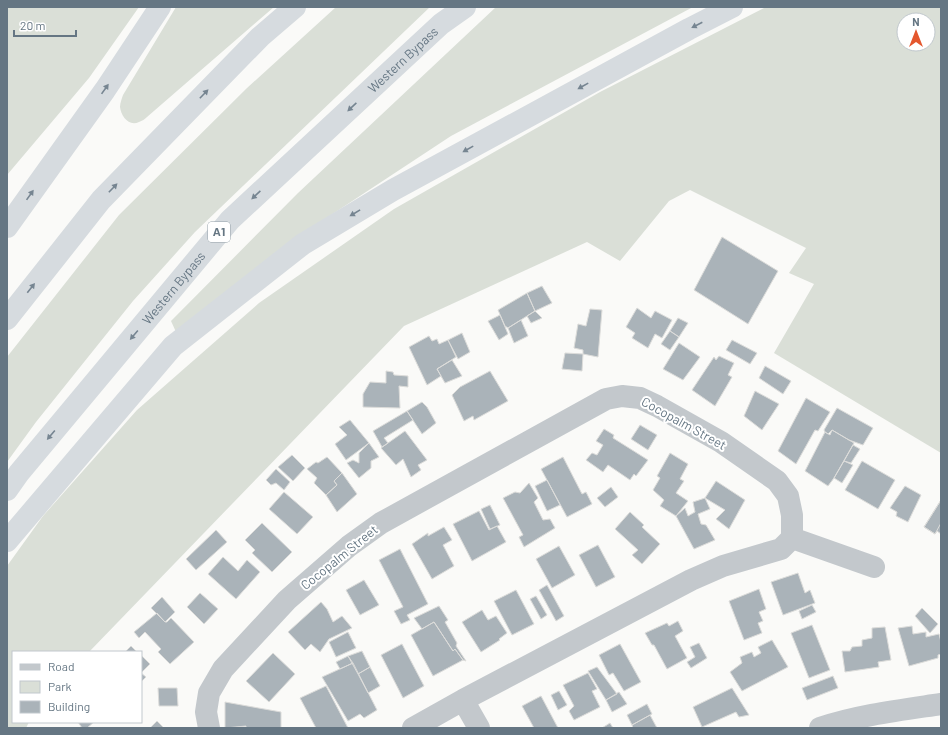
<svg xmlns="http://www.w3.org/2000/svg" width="948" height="735" viewBox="0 0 948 735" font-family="Barlow,sans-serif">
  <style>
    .green { fill: #dadfd7; fill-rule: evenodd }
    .building { fill: #aab3b9; stroke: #dcdcda }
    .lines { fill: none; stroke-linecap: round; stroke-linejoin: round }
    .street { stroke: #c3c8cc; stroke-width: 22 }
    .highway { stroke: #d6dbdf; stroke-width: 22 }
    .oneway { fill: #768591 }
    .labels { text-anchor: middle; stroke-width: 4; stroke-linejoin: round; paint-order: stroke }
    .shield { fill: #fff; stroke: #939fa8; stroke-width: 1 }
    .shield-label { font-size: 12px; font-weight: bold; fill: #657683 }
    .street-label { font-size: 13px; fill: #657683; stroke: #fff }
  </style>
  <rect width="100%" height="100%" fill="#fafaf8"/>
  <!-- green -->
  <path class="green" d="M7,7H139L89,78L7,175Z
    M176,7H274L147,117C145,119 142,121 139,122C129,127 121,116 120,107C120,103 122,98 123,95Z
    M336,7H430L195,232L133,301L36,422L7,462V357L119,215L247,88Z
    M496,7H693L451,136L284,246L176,332L171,321L298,193Z
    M766,7H941V453L774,353L814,284L789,273L806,248L690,190L669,201L620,261L587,242L404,326L89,652H13V722H29L26,728H7V566L43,516L137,410L259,303L394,209L600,92ZM904,20H928V44H904Z"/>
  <!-- building -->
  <path class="building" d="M722,237L778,271L748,324L694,290Z
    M542,286L552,303L535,311L527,293Z
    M527,293L535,311L508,328L505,326L498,310Z
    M637,308L651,318L655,311L672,320L662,338L655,334L648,348L632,338L635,333L626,327Z
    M590,309L602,310L598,357L583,354V350L574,348L578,324L586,326Z
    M535,311L542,318L531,323L527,316Z
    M500,315L508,334L499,340L488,321Z
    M678,318L688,323L679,337L670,331Z
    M521,320L528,336L514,343L508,328Z
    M670,331L679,337L670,350L661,344Z
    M462,333L470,352L458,359L448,340Z
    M429,336L432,341L437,339L439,344L448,340L456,357L437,369L441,376L427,385L409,347Z
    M732,340L757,353L750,364L726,350Z
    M679,343L700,357L683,380L663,369Z
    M565,353L583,354L582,371L562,369Z
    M719,356L734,363L728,375L732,377L715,406L692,390L714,357L716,360Z
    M452,360L462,376L445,383L437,369Z
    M765,366L791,381L783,394L759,378Z
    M386,371L393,372L394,375L408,376V387L399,386L400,408L363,407V394L370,382L386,383Z
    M490,371L508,401L474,420L473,416L464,421L452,395L460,387Z
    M755,391L779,404L762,430L744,416Z
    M806,398L830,412L818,431L815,430L796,464L778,451Z
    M422,402L427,407L436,423L422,434L407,411Z
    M837,408L873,428L863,445L849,440L832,430L828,434L825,432L824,430Z
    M407,411L413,420L384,438L388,443L382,447L373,431Z
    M350,420L369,443L346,460L335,444L347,435L339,427Z
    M640,425L657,435L648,450L631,439Z
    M604,429L614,435L613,438L648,460L636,476L634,474L630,480L608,465L603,472L586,460L592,453L597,455L603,445L596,441Z
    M832,430L854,443L834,478L828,486L805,471L825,432L830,435Z
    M405,431L427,460L418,465L421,470L411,477L403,459L396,465L381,448Z
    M369,443L379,457L371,461V468L359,478L347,463L353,460L359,463V453Z
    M853,445L860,449L851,463L844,461Z
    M670,453L688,464L680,479L684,481L676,493L688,501L676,516L660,506L664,500L653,490L660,478L657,476Z
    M292,455L305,468L293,481L278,467Z
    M327,457L342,473L334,481L337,485L326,495L314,483L317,478L307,469L316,462L318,463Z
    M563,457L582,494L586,492L592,504L567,517L541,469Z
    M844,461L853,465L842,483L834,478Z
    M862,461L895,480L878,509L845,490Z
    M276,469L290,482L284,490L276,483L271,485L266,480Z
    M342,473L357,494L337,512L326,495L337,485L334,481Z
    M547,480L560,505L547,511L535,486Z
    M716,481L745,500L729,529L716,519L725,510L705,498Z
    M529,483L538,498L534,502L543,520L550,519L555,528L524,547L519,537L523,535L503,498L515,492L520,493Z
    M905,486L921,495L908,522L896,516L897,512L890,508Z
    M611,487L618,497L605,507L597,498Z
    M284,492L313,517L297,534L269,509Z
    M705,498L710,509L698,514L701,524L706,525L715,540L694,549L676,516L685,508L688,516L695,512L693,502Z
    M941,500V523L935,534L924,527Z
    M941,500V534L937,531L935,534L924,527Z
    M490,505L500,525L490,529L481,509Z
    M479,511L489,530L497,526L506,542L472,561L453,524Z
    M630,512L644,525L642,527L660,544L642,564L632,555L638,550L615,529Z
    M262,523L292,552L272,572L252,553L255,550L245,540Z
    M444,527L452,540L443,545L454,566L432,579L412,544L428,533V536Z
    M216,530L227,542L196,570L186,559Z
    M598,545L615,577L596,587L579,555Z
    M559,546L575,575L552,588L536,559Z
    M400,549L428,604L407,615L410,620L401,624L394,611L403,607L379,560Z
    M223,557L238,571L247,560L260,572L236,599L208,574Z
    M798,573L805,593L810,590L815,603L783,615L771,582Z
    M364,580L379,605L360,615L346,590Z
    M547,585L564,616L556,621L539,590Z
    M759,589L766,609L759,612L763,621L758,623L762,633L744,640L729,601Z
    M516,590L534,624L512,635L494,601Z
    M200,593L218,609L204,624L187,607Z
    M536,596L547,615L541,619L530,599Z
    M162,597L175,612L165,622L151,608Z
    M321,602L327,609L333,622L342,616L352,628L329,639L320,652L311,644L305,650L288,632Z
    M812,605L816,612L802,619L799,611Z
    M439,606L448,620L445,622L457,643L456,646L466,661L463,660L455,649L453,651L434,622L422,629L414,618Z
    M922,608L938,624L930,633L915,616Z
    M482,610L488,620L496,616L507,633L499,639L500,640L481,652L462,622Z
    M157,613L165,622H167L171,618L194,642L170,664L158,652L161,649L145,632L139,638L134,632Z
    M678,621L683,631L675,636L687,658L667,669L654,645H652L645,633L667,623L669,626Z
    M434,622L453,651L455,649L463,660L433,676L411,635Z
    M812,625L830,670L809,678L791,633Z
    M912,626L913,634L926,632V637L939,634L941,642V654L938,655V658L909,666L898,628Z
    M885,627L891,660L878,662L879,667L845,672L842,651H850L852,647L862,646V640L872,638V628Z
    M348,632L356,648L336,657L329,642Z
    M772,640L788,667L742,691L730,672L742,663L740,657L752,652L754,657L761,653L758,647Z
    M699,643L707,658L691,668L687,662L695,657L690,647Z
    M402,644L424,686L403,698L381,655Z
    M620,644L641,682L624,691L613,673L609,675L599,655Z
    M131,646L137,652H125Z
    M362,651L370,667L358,674L348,656Z
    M273,653L295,674L269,702L246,681Z
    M141,655L150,664L141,673Z
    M348,656L353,663L340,669L336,662Z
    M353,663L377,710L364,718L360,714L348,721L322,677Z
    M370,667L380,686L368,693L358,674Z
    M597,667L617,694L606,700L588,671Z
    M141,673L146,677L141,682Z
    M588,673L597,689L592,691L600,707L574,720L569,711L574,706L563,685Z
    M833,676L838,688L807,700L802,688Z
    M326,686L348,728H316L300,698Z
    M158,688H177L178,706H159Z
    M732,688L749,715L739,717L736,712L702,727L693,707Z
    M559,691L567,705L558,710L551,695Z
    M619,692L627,704L612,712L606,700Z
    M541,696L558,728H534L522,706Z
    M225,702L281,712V728H246V726L225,728Z
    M647,704L652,714L632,725L627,715Z
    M650,715L657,728H633L632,725Z
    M157,721L164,728H150Z
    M78,722H94L87,728H82Z
    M610,723L613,728H602Z"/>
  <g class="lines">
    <!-- street -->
    <path class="street" d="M792,538L874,567
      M463,700L479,728
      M209,728L206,712L209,693L223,669L287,600L349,546L381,523L606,399L622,396L640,398L657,406L721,442L777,481L788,496L792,515V538L781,549L723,566L691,580L463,700L413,728
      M820,728C859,715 901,710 941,704"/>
    <!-- highway -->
    <g class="highway">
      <path d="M7,227L105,90L160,7"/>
      <path d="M7,319L101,200L260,37L295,7"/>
      <path id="s1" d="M7,490L19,473L230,220L441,24L465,7"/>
      <path d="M7,541L173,346L303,244L393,190L689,29L732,7"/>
    </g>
  </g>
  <!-- one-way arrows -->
  <defs><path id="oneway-solid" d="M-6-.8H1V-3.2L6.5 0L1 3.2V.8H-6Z"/></defs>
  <g class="oneway">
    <use href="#oneway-solid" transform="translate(697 25) rotate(153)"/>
    <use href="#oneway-solid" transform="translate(583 86) rotate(151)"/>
    <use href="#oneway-solid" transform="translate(105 89) rotate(-55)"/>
    <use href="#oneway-solid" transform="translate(204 94) rotate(-46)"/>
    <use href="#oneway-solid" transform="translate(352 107) rotate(137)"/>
    <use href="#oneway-solid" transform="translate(468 149) rotate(151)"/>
    <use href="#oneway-solid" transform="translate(113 188) rotate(-46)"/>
    <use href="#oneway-solid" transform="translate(30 195) rotate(-55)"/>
    <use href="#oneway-solid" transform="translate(256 195) rotate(137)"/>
    <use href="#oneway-solid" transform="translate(355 213) rotate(149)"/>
    <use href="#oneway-solid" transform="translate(31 288) rotate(-52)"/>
    <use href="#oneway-solid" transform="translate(134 335) rotate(130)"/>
    <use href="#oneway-solid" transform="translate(51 435) rotate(130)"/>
  </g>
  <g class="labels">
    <!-- shield labels -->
    <rect class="shield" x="208" y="222" width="22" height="20" rx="3"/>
    <g class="shield-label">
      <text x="219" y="236">A1</text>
    </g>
    <!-- street labels -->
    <g class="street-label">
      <text dy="5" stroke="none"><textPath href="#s1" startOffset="586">Western Bypass</textPath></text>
      <text dy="5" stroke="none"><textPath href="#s1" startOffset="262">Western Bypass</textPath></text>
      <text transform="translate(684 423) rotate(29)" y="5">Cocopalm Street</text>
      <text transform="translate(339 557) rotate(-39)" y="5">Cocopalm Street</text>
    </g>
  </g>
  <!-- border -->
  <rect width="948" height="735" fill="none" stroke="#657683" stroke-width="16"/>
  <!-- legend -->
  <rect x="12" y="651" width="130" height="72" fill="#ffffff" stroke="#c1c8cd"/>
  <rect x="20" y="664" width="20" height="6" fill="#c3c8cc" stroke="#c1c8cd"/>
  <text x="48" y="671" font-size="12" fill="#657683">Road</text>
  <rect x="20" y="681" width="20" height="12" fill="#dadfd7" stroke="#c1c8cd"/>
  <text x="48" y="691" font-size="12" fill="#657683">Park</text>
  <rect x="20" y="701" width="20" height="12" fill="#aab3b9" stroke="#c1c8cd"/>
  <text x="48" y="711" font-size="12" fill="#657683">Building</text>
  <!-- north arrow -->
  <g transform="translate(916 32)"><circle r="19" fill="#ffffff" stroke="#c1c8cd"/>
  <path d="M0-3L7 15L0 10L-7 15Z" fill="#e4572e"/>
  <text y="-6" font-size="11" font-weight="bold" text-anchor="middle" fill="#657683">N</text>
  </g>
  <!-- scale -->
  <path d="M14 30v6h62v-6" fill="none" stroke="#657683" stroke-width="2"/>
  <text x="20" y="30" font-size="12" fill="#657683" stroke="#ffffff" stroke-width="3" paint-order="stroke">20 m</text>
</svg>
